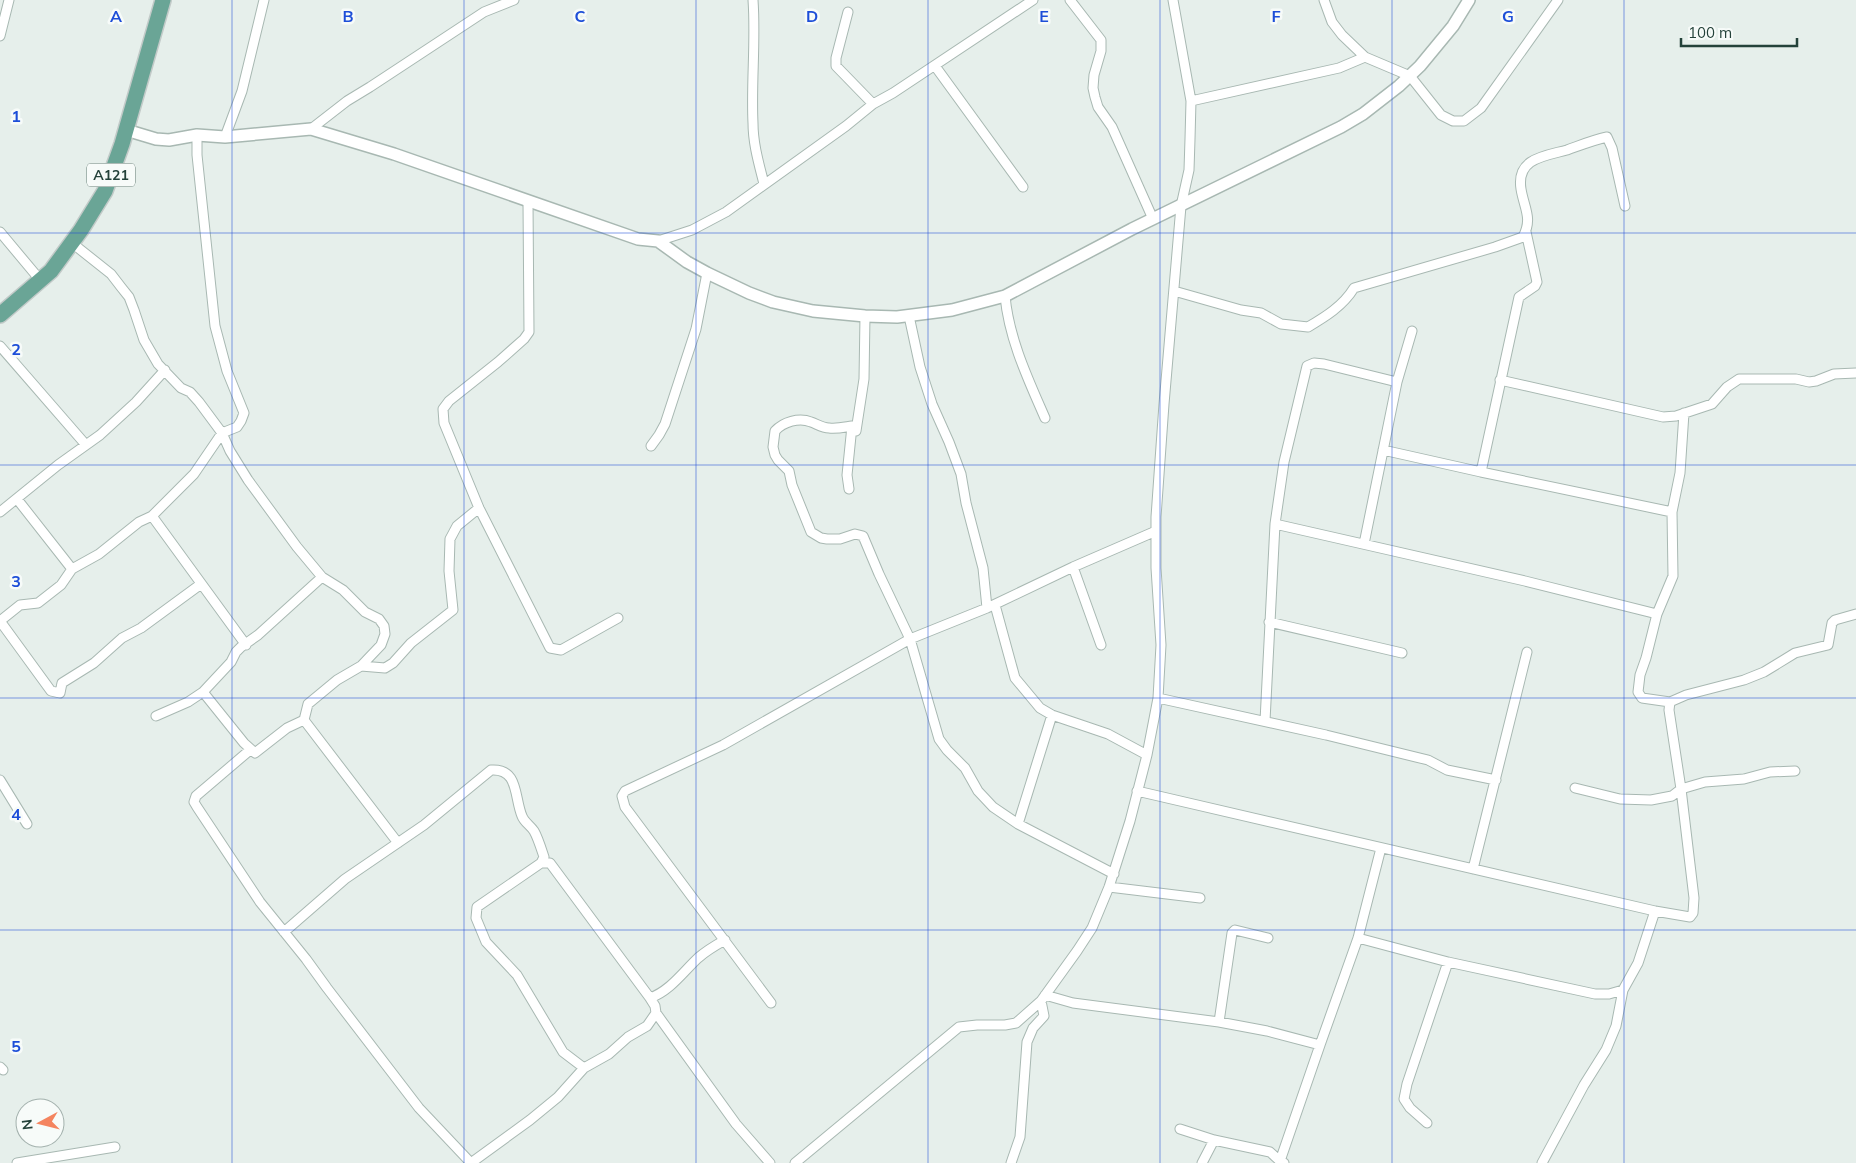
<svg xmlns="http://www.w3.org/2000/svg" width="1856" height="1163" viewBox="0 0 1856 1163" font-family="Mulish,sans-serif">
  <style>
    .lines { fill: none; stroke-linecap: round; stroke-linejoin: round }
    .minor-casing { stroke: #a8b8b2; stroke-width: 11 }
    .tertiary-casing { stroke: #a8b8b2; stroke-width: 14 }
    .primary-casing { stroke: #c2cac8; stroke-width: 18 }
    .minor { stroke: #fff; stroke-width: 9 }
    .tertiary { stroke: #fff; stroke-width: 11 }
    .primary { stroke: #6aa596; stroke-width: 15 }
    .grid { fill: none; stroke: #1d4ed8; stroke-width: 1; stroke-opacity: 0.55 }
    .labels { text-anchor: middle; stroke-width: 5; stroke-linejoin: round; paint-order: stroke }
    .shield { fill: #f7fbf9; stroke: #637a73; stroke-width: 1 }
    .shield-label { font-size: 14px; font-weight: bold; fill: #24423a }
    .grid-label { font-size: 16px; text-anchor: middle; font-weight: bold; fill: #1d4ed8; stroke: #f7fbf9; stroke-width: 5; stroke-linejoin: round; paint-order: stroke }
  </style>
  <rect width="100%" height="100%" fill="#e6efeb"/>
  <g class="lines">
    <!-- minor casing -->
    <g class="minor-casing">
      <path id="minor" d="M753,0C756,41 751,82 753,123C753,144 759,164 764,184
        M1070,0L1101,40V51L1094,75L1093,88L1095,97L1098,107L1112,127L1153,219
        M1324,0L1332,22L1342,35L1365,57L1410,76L1441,115L1453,121H1464L1481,108L1558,0
        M848,12L836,58V66L873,104
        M0,36L9,0
        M935,66L1023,187
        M1191,101L1339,68L1365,57
        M311,129L347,101L370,87L484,12L514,0
        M225,137L242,91L264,0
        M528,202L529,332L524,339L498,362L449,401L443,409L444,423L479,508L550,648L561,650L618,618
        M0,232L41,281
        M658,241L692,230L726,212L846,126L873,104L893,93L1033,0
        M72,243L111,274L121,287L129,297L134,310L144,340L158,364L181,388L190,392L199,402L222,433L230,451L248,480L297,547L322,577L343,590L365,612L379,619L384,626L385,634L381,645L361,666
        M1174,291L1241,310L1261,313L1281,324L1308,327C1325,317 1343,306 1354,288L1495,247L1523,237C1533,218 1524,208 1521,189C1516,158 1545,156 1567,150C1581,145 1593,140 1607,137L1612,148L1625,206
        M1005,296C1009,339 1028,379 1045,418
        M909,316L920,367L932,404L949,442L961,474L966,503L983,568L987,608
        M0,346L86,445
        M1500,380L1663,417L1676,416L1712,404L1727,387L1739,379H1796L1809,382L1816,381L1834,374L1856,373
        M852,426C845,427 837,429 829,428C822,428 817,424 811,422C799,417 783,422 775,431L773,447L775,455L778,460L789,471L792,485L811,532L821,538L827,539H840L855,534L863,536L879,574L910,639L939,739L947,750L965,768L978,791L993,807L1018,824L1114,874
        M651,446L659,435L665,424L696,329L707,273
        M1383,450L1481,472L1519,297L1535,286L1537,282L1526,232
        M1481,472L1672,512
        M849,489L847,475L852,426L856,431L864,379L865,316
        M17,499L72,569
        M0,512L58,465L100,435L136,402L165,370
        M152,516L246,645
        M1275,524L1525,581L1657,614
        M1364,544L1397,382L1412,331
        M1073,567L1101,645
        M995,605L1015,678L1040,708L1052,715L1108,734L1147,755
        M0,621L20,605L38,603L61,585L72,569L99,554L139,522L152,516L194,474L222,433L237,427L241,421L244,413L227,371L215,326L197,155V135
        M0,621L51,691L60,693L62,683L94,663L122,638L141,628L201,584
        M1269,622L1402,653
        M203,692L244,743L255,753L287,728L304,720L308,704L337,680L361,666L385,668L393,663L411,643L453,610L449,571L450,539L457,526L479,508
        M1158,698L1326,735L1428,760L1447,770L1496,780
        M1670,702L1686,695L1744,680L1764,672L1795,653L1828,645L1832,623L1835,620L1856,614
        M156,716L188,702L203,692L231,662L236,652L241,647L258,635L322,577
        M304,720L398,843
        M1265,721L1275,524L1284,462L1307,366L1314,363L1324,364L1397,382
        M250,750L196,796L194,802L197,807L260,902L306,959L327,988L419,1108L471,1163
        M0,780L27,824
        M1575,788L1620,799L1651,800L1672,796L1681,789L1705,782L1744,779L1770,772L1795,771
        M1137,791L1655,911L1690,917L1693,913L1694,898L1681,789L1669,710L1670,702L1642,698L1638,692L1640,675L1646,658L1657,614L1673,576L1672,512L1680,473L1684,413
        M1018,824L1052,715
        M1473,869L1527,652
        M1109,887L1200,898
        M284,932L345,879L424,825L491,770C519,768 514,797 522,816C524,822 530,825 534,831C538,838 541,848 544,857L541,863
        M1358,938L1448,962L1595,994H1609L1623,990
        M1045,995L1073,1003L1219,1022L1267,1031L1320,1045L1280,1161L1284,1163
        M771,1003L625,807L622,796L625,791L723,745L910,639L987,608L1073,567L1156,531
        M656,1013L736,1124L770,1163
        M1219,1022L1232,933L1235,930L1268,938
        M1320,1045L1358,938L1381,848
        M0,1067L3,1070
        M584,1068L563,1052L517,975L486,942L476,918L477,907L541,863H550L650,998
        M1427,1123L1410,1108L1404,1099L1407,1084L1448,962
        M1180,1129L1214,1140L1270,1152L1280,1161
        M17,1163L115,1147
        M471,1163L530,1120L558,1097L584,1068L609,1054L628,1037L647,1026L656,1013L655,1006L650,998C670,991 683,972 698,958C706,951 716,945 725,940
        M795,1163L959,1027L977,1025H1005L1016,1023L1041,1001L1077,951L1092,928L1109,887L1130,821L1147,755L1158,698L1161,645L1156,568V517L1164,404L1181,206L1189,170L1190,139L1191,101L1173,0
        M1011,1163L1020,1137L1027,1042L1033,1028L1044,1016L1041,1001
        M1202,1163L1214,1140
        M1542,1163L1584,1085L1606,1050L1616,1026L1623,990L1638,963L1655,911"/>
    </g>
    <!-- tertiary casing -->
    <g class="tertiary-casing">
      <path id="tertiary" d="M126,130L156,139L169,140L197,135L225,137L311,129L394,154L638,239L658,241L687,262L707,273L749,293L773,302L813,311L865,316L897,317L952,310L1005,296L1132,229L1341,127L1363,114L1399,86L1420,66L1453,26L1469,0"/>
    </g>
    <!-- primary casing -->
    <g class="primary-casing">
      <path id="primary" d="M0,315L51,271L81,230L105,191L122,144L163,0"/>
    </g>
    <!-- minor -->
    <use href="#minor" class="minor"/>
    <!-- tertiary -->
    <use href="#tertiary" class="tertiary"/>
    <!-- primary -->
    <use href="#primary" class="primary"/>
  </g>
  <!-- grid -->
  <path class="grid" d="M232,0V1163M464,0V1163M696,0V1163M928,0V1163M1160,0V1163M1392,0V1163M1624,0V1163M0,233H1856M0,465H1856M0,698H1856M0,930H1856"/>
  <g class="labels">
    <!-- shield labels -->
    <rect class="shield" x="87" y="163.5" width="48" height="23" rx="4"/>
    <g class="shield-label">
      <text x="111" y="180">A121</text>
    </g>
  </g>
  <g class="grid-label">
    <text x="116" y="22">A</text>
    <text x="348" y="22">B</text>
    <text x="580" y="22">C</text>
    <text x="812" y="22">D</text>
    <text x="1044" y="22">E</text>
    <text x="1276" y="22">F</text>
    <text x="1508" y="22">G</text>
    <text x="16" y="122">1</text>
    <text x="16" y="355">2</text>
    <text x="16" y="587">3</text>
    <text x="16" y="820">4</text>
    <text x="16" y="1052">5</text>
  </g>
  <!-- north arrow -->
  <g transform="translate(40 1123) rotate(263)"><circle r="24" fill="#f7fbf9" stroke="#a3b1ad"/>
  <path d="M0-4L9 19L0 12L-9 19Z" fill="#f4845f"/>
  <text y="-8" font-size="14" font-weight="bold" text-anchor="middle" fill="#24423a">N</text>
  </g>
  <!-- scale -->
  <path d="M1681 38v8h116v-8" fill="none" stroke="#24423a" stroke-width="2.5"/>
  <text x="1688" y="38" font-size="15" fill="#24423a" stroke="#f7fbf9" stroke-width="4" paint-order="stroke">100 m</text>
</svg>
